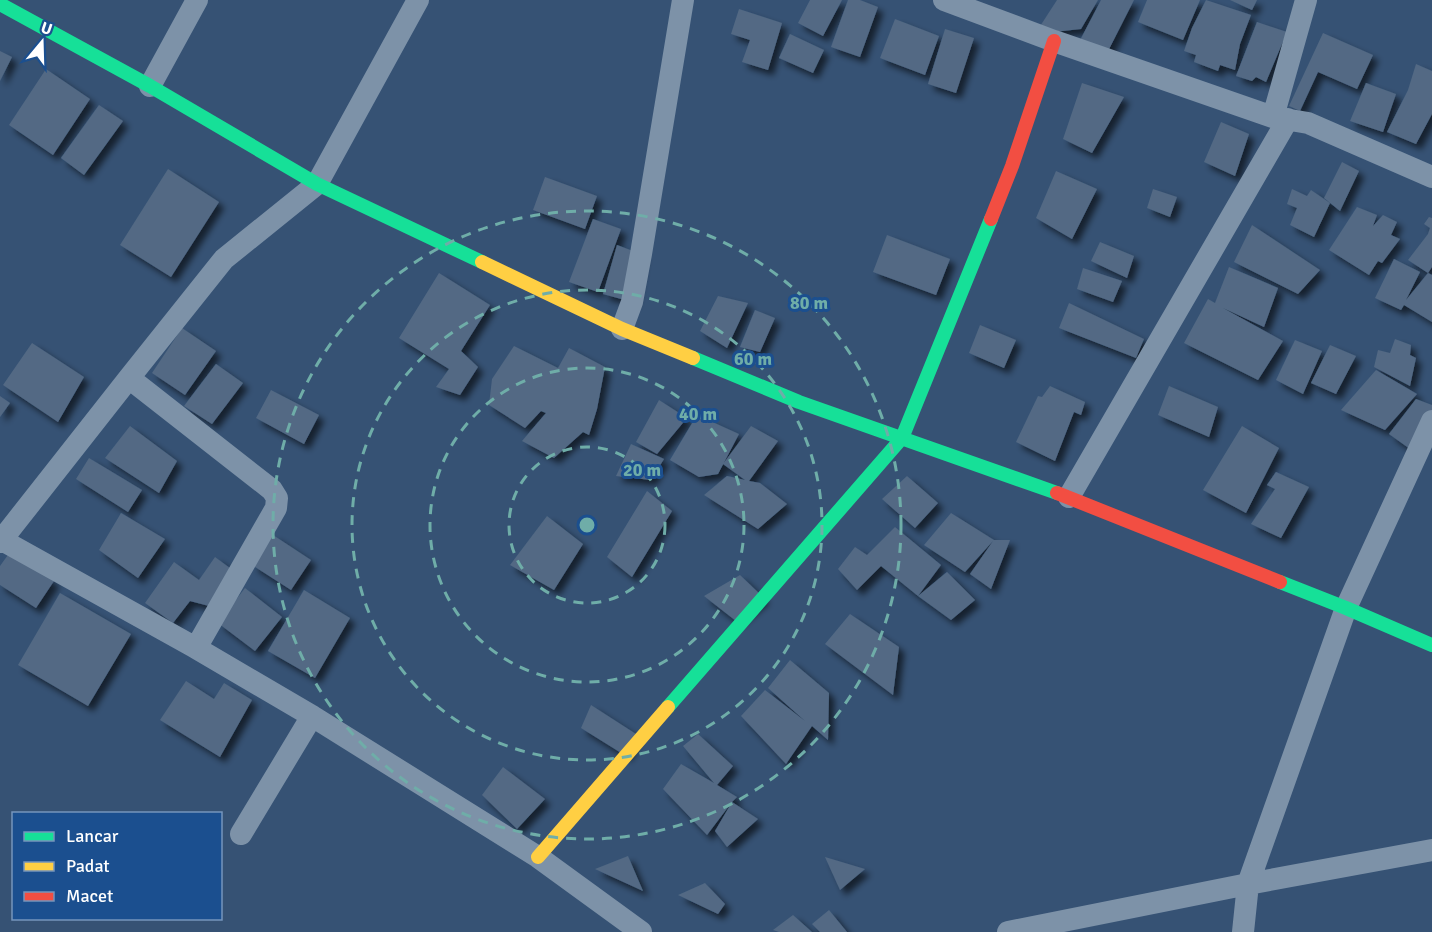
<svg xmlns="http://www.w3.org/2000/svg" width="1432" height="932" viewBox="0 0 1432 932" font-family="Signika,sans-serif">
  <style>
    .building { fill: #526984; filter: url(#shadow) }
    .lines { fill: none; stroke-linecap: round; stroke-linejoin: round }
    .street { stroke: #7d92a8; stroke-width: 22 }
    .fast { stroke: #16e098; stroke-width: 14 }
    .slow { stroke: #ffcf43; stroke-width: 14 }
    .jam { stroke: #f24e42; stroke-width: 14 }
    .ring { fill: none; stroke: #6fada8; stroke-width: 3; stroke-dasharray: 10 8 }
    .centre { fill: #6fada8; stroke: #1b4f8f; stroke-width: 3 }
    .ring-label { font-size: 18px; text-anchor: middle; font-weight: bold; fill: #6fada8; stroke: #1b4f8f; stroke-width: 6; stroke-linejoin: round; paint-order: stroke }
  </style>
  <defs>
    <filter id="shadow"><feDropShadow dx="5.5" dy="5.5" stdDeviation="3" flood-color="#0009"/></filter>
  </defs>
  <rect width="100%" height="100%" fill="#365274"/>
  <!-- building -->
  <path class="building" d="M810,0H842L823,36L798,23Z
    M848,0H860L878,7L860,57L831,47Z
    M1057,0H1098L1081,29L1035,34Z
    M1101,0H1134L1104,59L1076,48Z
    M1147,0H1200L1183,40L1138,22Z
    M1206,0L1251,15L1240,44L1235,70L1220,65L1218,71L1194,62L1196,55L1184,51L1192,28Z
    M1230,0H1257L1252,10Z
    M739,9L782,23L768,70L742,62L750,40L731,34Z
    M895,19L939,36L925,75L880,58Z
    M1257,22L1287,32L1266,82L1256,77L1252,81L1236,76Z
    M945,29L974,38L956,93L928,84Z
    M1323,33L1373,55L1357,89L1318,72L1300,111L1289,106Z
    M790,34L824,50L813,73L779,58Z
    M0,51L12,57L0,81Z
    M1416,64L1432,71V114L1416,144L1387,132L1408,90Z
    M46,69L90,99L53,155L9,125Z
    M1082,83L1124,97L1092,153L1063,139Z
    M1366,83L1396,94L1383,132L1350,121Z
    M99,105L123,121L84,175L61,158Z
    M1221,122L1249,134L1235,176L1204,162Z
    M1342,162L1359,171L1340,211L1324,198Z
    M168,169L219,202L171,277L120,245Z
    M1056,171L1097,189L1072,239L1036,218Z
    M545,177L597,196L585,229L533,210Z
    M1153,189L1177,197L1170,217L1147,208Z
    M1292,189L1307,196L1311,190L1330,203L1314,237L1290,225L1297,208L1287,204Z
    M1357,207L1377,215L1373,226L1383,215L1397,222L1391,235L1400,239L1382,263L1378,261L1369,275L1329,250Z
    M1429,217L1432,218V267L1428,273L1408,260L1428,234L1430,228L1424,224Z
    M593,219L621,229L598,292L569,282Z
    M1252,225L1320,270L1298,294L1234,262Z
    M887,235L950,259L936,295L873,272Z
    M1100,242L1134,256L1127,278L1091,261Z
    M617,245L641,254L632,302L603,294Z
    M1394,259L1420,272L1406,300L1428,273L1432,275V322L1404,305L1401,310L1375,298Z
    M1229,267L1278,288L1264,327L1223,308L1283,341L1258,380L1184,343L1208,299L1215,303Z
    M1083,268L1122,281L1113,302L1077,289Z
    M439,273L490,305L461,351L478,367L460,395L436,387L449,369L399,338Z
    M718,296L748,303L727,348L700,331Z
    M1069,303L1144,339L1136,358L1059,328Z
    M755,310L775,318L760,352L740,347Z
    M980,325L1016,340L1004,368L969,353Z
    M182,328L216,351L185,395L152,373Z
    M1395,339L1411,345L1410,355L1416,358L1410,386L1374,367L1378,350L1390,353Z
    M1295,340L1322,351L1303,394L1276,380Z
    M32,343L84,377L58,422L3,385Z
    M1330,345L1356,356L1336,394L1311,383Z
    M514,346L558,368L569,348L605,367L597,409L589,435L583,432L554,458L522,441L546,413L541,411L525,428L489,405L492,379Z
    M216,364L243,383L212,424L184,406Z
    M1376,370L1417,394L1385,430L1341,410Z
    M1050,386L1085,402L1081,415L1074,412L1055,461L1016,442L1038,396L1042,397Z
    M1169,386L1218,407L1209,437L1158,415Z
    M271,390L319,415L304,444L256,418Z
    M0,396L10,403L0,417Z
    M1416,399L1432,405V412L1410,449L1389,434Z
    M659,400L687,418L657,454L636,442Z
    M697,415L739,434L718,474L699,477L670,460Z
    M130,426L177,461L159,493L105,458Z
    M751,426L778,441L749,481L760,483L787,504L758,529L704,495L727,476L745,480L723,464Z
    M1242,426L1279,448L1246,513L1203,490Z
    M631,444L664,459L651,480L616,476Z
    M89,458L142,490L128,512L76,479Z
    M1276,472L1309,487L1281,538L1251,524L1275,489L1267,485Z
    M907,476L938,503L915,528L882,499Z
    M647,491L672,511L632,577L607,557Z
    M121,513L165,539L138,578L99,550Z
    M951,513L994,540H1010L991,589L970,574L993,541L965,572L924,545Z
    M547,516L583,544L554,590L510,565Z
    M895,527L941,565L918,596L881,566L857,590L838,569L855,547L867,555Z
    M273,535L311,560L291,590L252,565Z
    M10,552L54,581L36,608L0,585V566Z
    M215,557L234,571L209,606L190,601L173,623L145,603L174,562L199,580Z
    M947,572L975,600L951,620L918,596Z
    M740,575L764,598L736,621L704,596Z
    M245,588L282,617L255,651L218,623Z
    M304,590L350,618L315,678L268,651Z
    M60,593L131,634L88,706L18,665Z
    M850,614L899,647L893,695L825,644Z
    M790,660L829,693L828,740L812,726L786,764L741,716L765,690L805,721L768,688Z
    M186,681L214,699L224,683L252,700L220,757L160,720Z
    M591,705L636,734L626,756L581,728Z
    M698,734L733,766L717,785L737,797L732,802L758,819L727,847L715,831L732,802L707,835L663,789L681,764L714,783L683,746Z
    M503,767L545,799L517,829L482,795Z
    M628,856L643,891L595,869Z
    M825,857L865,869L840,890Z
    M705,883L725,904L718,914L678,895Z
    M829,910L847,932H820L812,924Z
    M793,915L812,932H779L773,930Z"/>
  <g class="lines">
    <!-- street -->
    <path class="street" d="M944,0L1054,41L1273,117L1308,123L1432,177
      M150,86L197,0
      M1273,117L1306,0
      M622,329L632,302L641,254L683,0
      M129,378L272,490L277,498L276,508L196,648
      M1069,497L1288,119
      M0,539L196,648L312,716L538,857L641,932
      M0,542L129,378L224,259L317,184L418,0
      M241,834L312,716
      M1008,932L1248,884L1432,850
      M1243,932L1248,884L1346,608L1432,421"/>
    <!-- fast -->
    <path class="fast" d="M0,4L150,86L317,184L482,262
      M693,358L799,402L1057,493
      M1280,582L1346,608L1432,645
      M668,707L902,438L991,219"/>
    <!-- slow -->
    <path class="slow" d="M482,262L622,329L693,358
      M538,857L668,707"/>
    <!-- jam -->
    <path class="jam" d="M991,219L1012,166L1054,41
      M1057,493L1280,582"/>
  </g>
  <!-- distance rings -->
  <g class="ring">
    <circle cx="587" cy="525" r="78"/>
    <circle cx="587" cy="525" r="157"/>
    <circle cx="587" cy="525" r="235"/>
    <circle cx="587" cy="525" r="314"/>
  </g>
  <circle cx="587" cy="525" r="9" class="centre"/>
  <g class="ring-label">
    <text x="809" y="309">80 m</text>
    <text x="753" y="365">60 m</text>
    <text x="698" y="420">40 m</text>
    <text x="642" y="476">20 m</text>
  </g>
  <!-- legend -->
  <rect x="12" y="812" width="210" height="108" fill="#1b4f8f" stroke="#7695bc" stroke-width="1.5"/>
  <rect x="24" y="832" width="30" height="9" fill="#16e098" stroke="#7695bc" stroke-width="1.5"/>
  <text x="66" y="842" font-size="18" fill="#ffffff">Lancar</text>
  <rect x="24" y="862" width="30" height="9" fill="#ffcf43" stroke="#7695bc" stroke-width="1.5"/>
  <text x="66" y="872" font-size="18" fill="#ffffff">Padat</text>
  <rect x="24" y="892" width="30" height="9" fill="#f24e42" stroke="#7695bc" stroke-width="1.5"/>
  <text x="66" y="902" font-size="18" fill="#ffffff">Macet</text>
  <!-- north arrow -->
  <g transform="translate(42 42) rotate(19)" stroke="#1b4f8f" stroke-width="4.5" paint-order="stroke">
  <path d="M0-4.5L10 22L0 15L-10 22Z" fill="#ffffff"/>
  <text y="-9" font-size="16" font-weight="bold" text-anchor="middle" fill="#ffffff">U</text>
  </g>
</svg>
